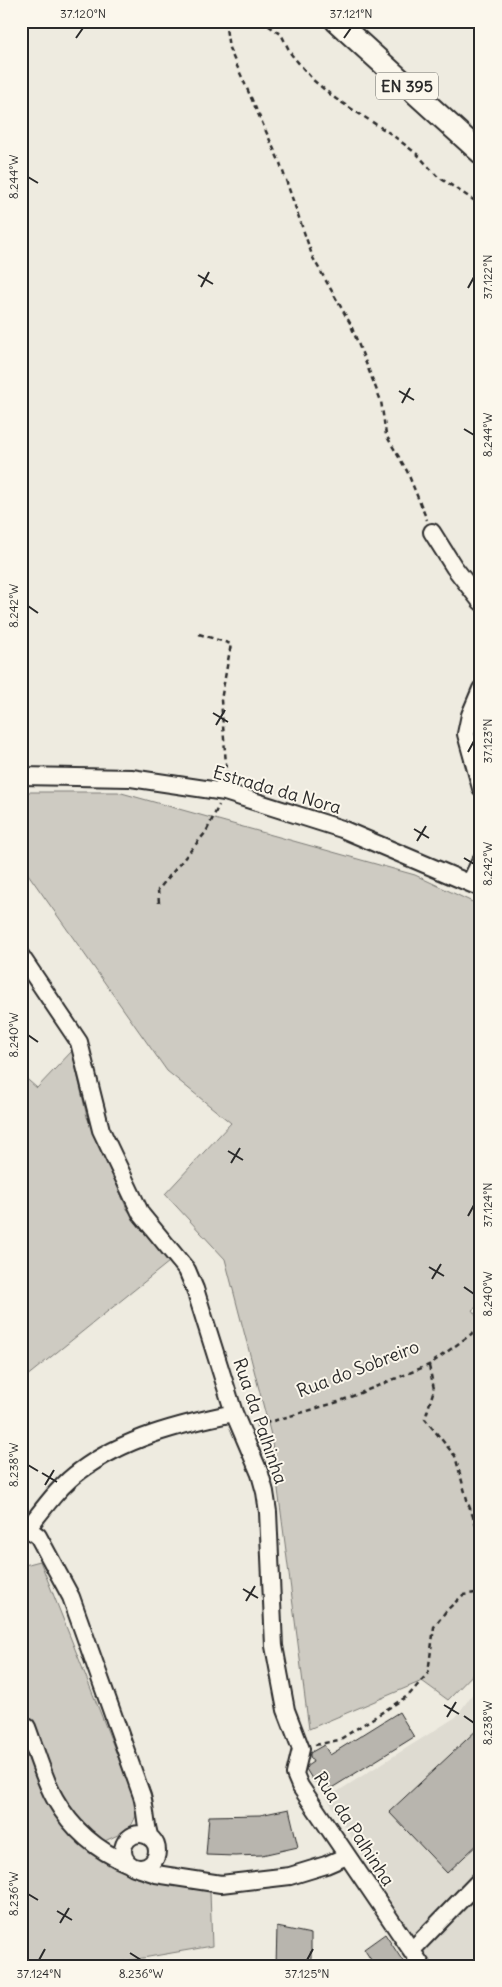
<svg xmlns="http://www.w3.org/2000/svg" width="502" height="1987" viewBox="0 0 502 1987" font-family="Delius,sans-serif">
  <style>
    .built { fill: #dedbd1 }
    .green { fill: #cecbc2; stroke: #7c7b76 }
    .building { fill: #b8b5ae; stroke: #2b2b2b }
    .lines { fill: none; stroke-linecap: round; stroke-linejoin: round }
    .minor-casing { stroke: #2b2b2b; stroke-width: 20 }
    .major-casing { stroke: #2b2b2b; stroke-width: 25 }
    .path { stroke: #2b2b2b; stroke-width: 2.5; stroke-dasharray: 5 4; stroke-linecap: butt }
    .minor { stroke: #fbf7ec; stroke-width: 16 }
    .major { stroke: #fbf7ec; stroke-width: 21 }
    .ticks { fill: none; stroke: #2b2b2b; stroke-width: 2 }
    .labels { text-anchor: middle; stroke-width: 4; stroke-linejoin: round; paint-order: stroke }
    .shield { fill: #fbf7ec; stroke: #696865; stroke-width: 1 }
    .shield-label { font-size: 16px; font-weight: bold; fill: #2b2b2b }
    .street-label { font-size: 18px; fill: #2b2b2b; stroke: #fbf7ec }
    .neatline { fill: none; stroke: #2b2b2b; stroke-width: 2 }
    .ticks-label { font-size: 12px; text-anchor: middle; fill: #2b2b2b }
  </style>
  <rect width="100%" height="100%" fill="#eeebe0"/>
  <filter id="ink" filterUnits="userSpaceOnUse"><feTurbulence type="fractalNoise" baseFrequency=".02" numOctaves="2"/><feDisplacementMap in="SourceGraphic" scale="10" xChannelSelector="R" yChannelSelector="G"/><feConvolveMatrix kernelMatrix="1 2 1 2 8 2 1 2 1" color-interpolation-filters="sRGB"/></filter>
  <g filter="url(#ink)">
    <!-- built -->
    <path class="built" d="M481,1682V1966H431L327,1798L456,1717Z"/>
    <!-- green -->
    <path class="green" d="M21,792H118L415,875L481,906V1304L472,1310L481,1322V1666L448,1700L422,1681L309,1729L271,1435L225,1259L165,1194L231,1123L167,1071L21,864Z
      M72,1051L87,1117L127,1209L169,1262L21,1381V1074L37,1088Z
      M40,1561L139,1810L129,1830L87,1849L210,1892L212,1946L114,1963L116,1966H21V1566Z"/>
    <!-- building -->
    <path class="building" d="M399,1712L414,1737L330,1789L323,1777L314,1782L306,1769L307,1766L313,1762L310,1756V1753L324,1745L330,1755Z
      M481,1726V1841L447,1873L389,1812Z
      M289,1809L298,1847L262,1855L235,1856L206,1855L209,1816L260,1815Z
      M277,1927L311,1934V1966H276Z
      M385,1934L406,1966H375L364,1949Z"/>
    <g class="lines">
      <!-- minor casing -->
      <g class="minor-casing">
        <path id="minor" d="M432,532L454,567L481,602
          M481,689L470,715L466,734L481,788
          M21,776L131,778L225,792L342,829L481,888
          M470,883L481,860
          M21,956L79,1042L101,1130L141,1214L187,1270L195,1289L234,1413L260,1474L265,1492L268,1512L274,1646L286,1710L301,1749L295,1774L300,1786L422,1966
          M21,1524L38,1536L71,1597L142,1796C146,1810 145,1825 150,1838
          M28,1528C44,1508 59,1486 80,1471C124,1438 181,1424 234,1413
          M27,1727C35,1748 44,1780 55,1799C72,1829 97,1851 129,1864
          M123 1851a17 17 0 1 1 34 0a17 17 0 1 1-34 0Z
          M134,1867L156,1874L221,1884L290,1876L326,1865L347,1856
          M411,1951L481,1879"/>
      </g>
      <!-- major casing -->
      <g class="major-casing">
        <path id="major" d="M336,21L481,153"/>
      </g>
      <!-- path -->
      <path class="path" d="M225,21L229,48L280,163L313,258L350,323L381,401L386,435L407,471L427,520
        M251,21L269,26L281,34L291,54L313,80L336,99L391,134L417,154L437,176L481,205
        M199,634L231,644L221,700L227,777
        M159,903L158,890L206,832L219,805
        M429,1366L434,1389L425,1419L455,1456L468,1503L481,1538
        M256,1426L338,1402L429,1365L481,1327
        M315,1745L339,1740L409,1695L428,1673L434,1627L446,1611L463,1595L481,1592"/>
      <!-- minor -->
      <use href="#minor" class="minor"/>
      <!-- major -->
      <use href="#major" class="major"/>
    </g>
  </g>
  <!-- ticks -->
  <path class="ticks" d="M76,38L83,28M344,38L351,28M28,177L38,183M198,275L213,284M201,287L209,272M468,288L474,277M399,391L414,400M402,403L410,388M464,429L474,435M28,606L38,613M213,713L228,722M216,725L225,710M468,752L474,741M414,829L429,838M417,841L426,826M464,858L474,864M28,1035L38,1042M228,1151L243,1160M231,1163L240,1148M468,1216L474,1205M429,1267L444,1276M432,1279L441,1264M464,1287L474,1294M28,1465L38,1471M42,1473L57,1482M45,1485L54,1470M243,1589L258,1598M246,1601L255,1586M444,1705L459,1714M464,1716L474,1723M447,1717L456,1702M28,1894L38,1900M57,1911L72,1920M60,1923L69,1908M130,1953L141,1960M39,1960L45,1949M307,1960L313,1949"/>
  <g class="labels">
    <!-- shield labels -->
    <rect class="shield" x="376" y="72.5" width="62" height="27" rx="4"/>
    <g class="shield-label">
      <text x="407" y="92">EN 395</text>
    </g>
    <!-- street labels -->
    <g class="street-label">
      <text transform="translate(277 790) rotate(16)" y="6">Estrada da Nora</text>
      <text transform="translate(358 1369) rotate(-21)" y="6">Rua do Sobreiro</text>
      <text transform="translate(260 1421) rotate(71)" y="6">Rua da Palhinha</text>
      <text transform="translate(354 1829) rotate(57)" y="6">Rua da Palhinha</text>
    </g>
  </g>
  <!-- margin -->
  <rect width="502" height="1987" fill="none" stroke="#fbf7ec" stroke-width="55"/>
  <rect x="28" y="28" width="446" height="1932" class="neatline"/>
  <g class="ticks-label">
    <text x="83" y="18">37.120°N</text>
    <text x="351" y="18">37.121°N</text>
    <text transform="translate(14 177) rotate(-90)" y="4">8.244°W</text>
    <text transform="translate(488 277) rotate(-90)" y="4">37.122°N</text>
    <text transform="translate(488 435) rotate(-90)" y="4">8.244°W</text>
    <text transform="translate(14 606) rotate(-90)" y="4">8.242°W</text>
    <text transform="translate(488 741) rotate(-90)" y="4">37.123°N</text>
    <text transform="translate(488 864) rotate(-90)" y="4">8.242°W</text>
    <text transform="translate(14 1035) rotate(-90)" y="4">8.240°W</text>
    <text transform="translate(488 1205) rotate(-90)" y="4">37.124°N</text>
    <text transform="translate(488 1294) rotate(-90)" y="4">8.240°W</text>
    <text transform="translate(14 1465) rotate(-90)" y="4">8.238°W</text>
    <text transform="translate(488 1723) rotate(-90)" y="4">8.238°W</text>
    <text transform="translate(14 1894) rotate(-90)" y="4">8.236°W</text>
    <text x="39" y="1978">37.124°N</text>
    <text x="141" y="1978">8.236°W</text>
    <text x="307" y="1978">37.125°N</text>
  </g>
</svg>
